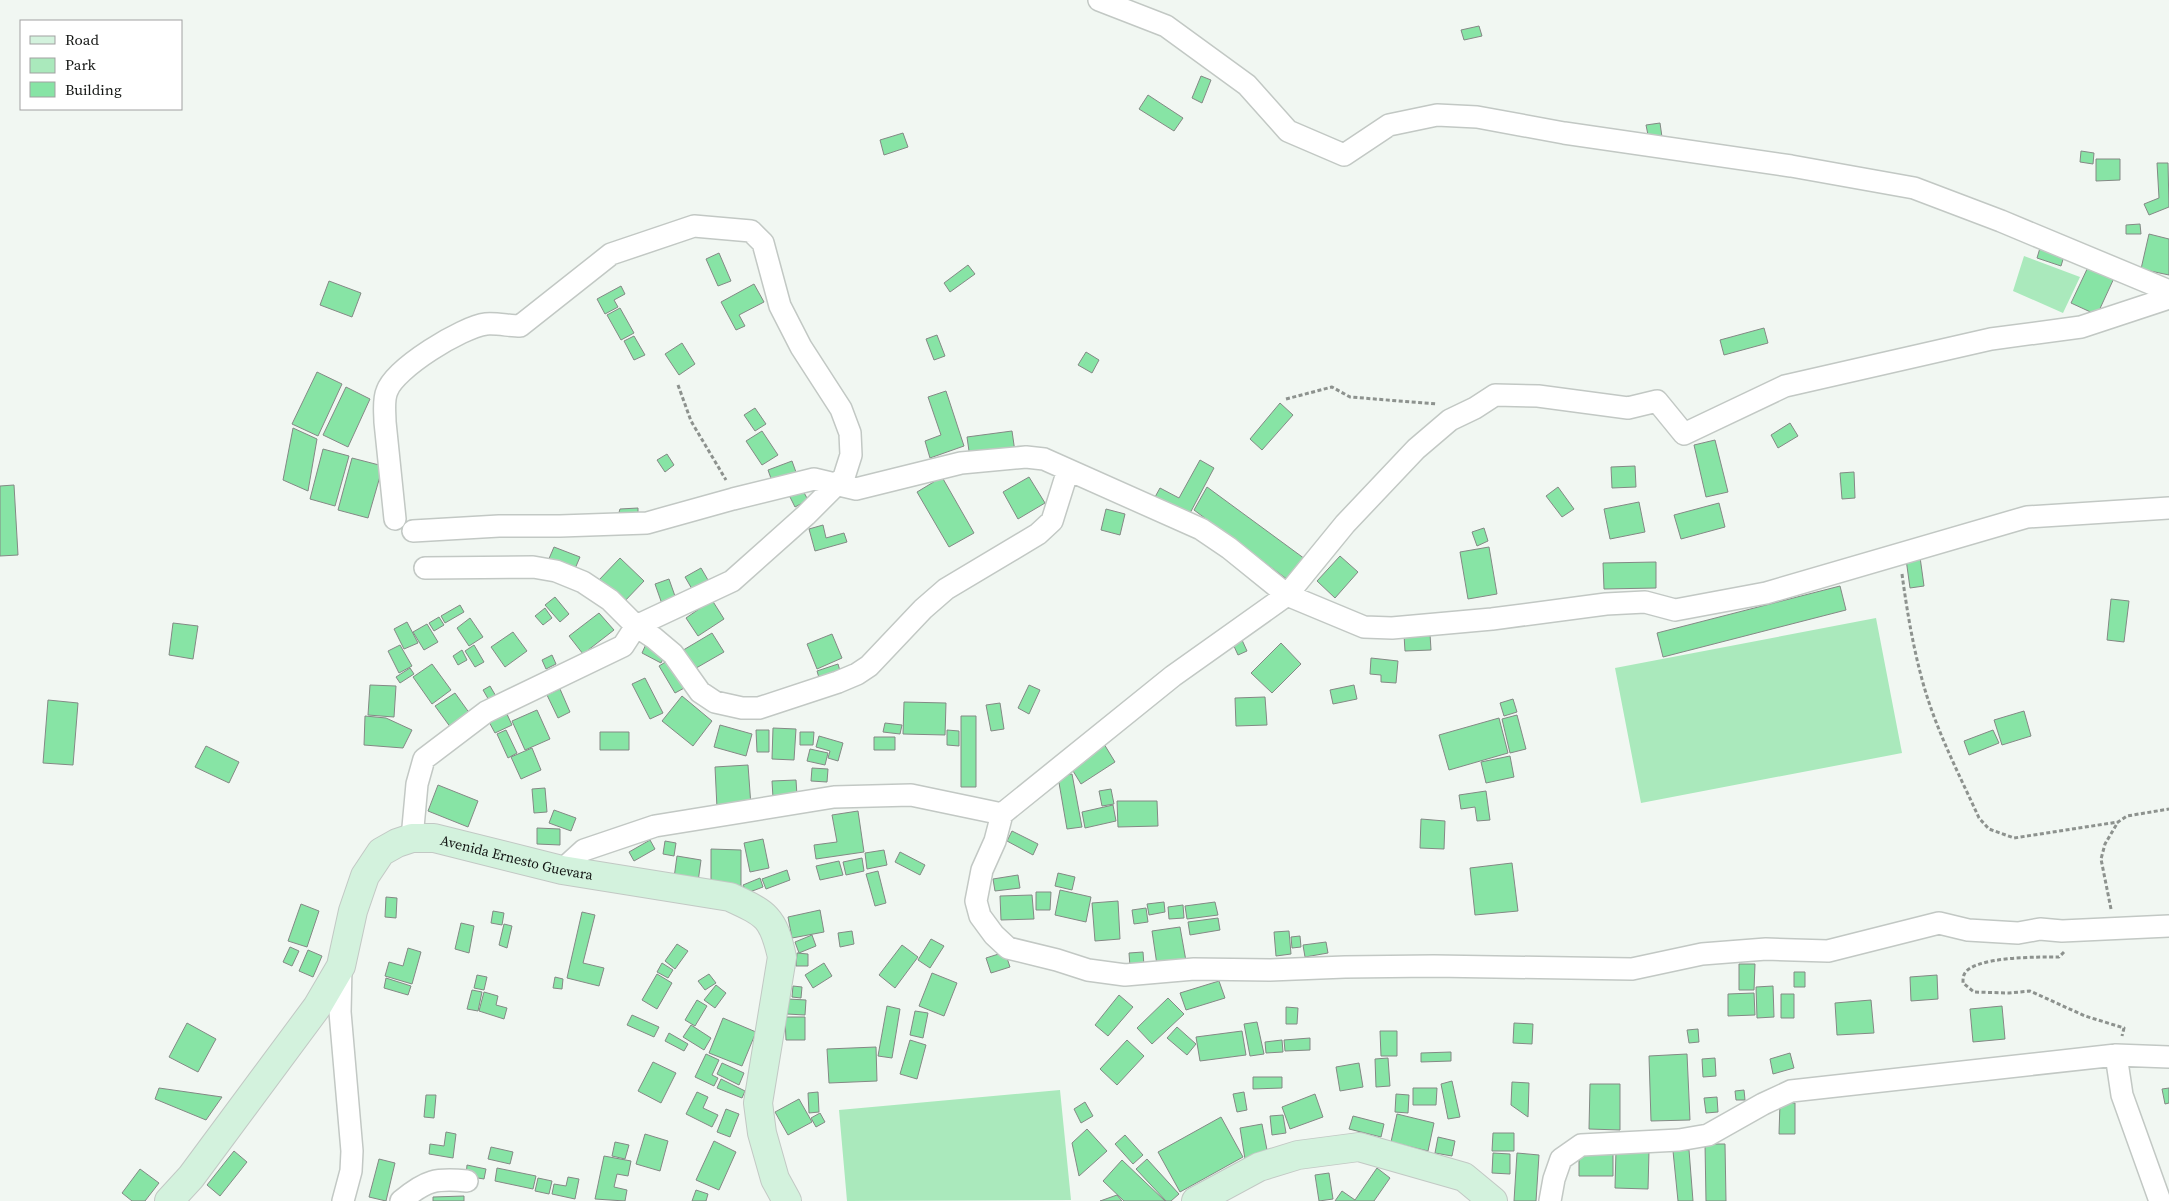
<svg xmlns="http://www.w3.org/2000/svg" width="2169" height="1201" viewBox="0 0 2169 1201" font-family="'Source Serif 4',serif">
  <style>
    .green { fill: #aae9bc }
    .building { fill: #87e4a5; stroke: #848985 }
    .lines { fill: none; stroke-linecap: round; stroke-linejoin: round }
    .minor-casing { stroke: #c2c8c4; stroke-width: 24 }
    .secondary-casing { stroke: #c2c8c4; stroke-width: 30 }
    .path { stroke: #8d928e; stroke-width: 3; stroke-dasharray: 4 2.5; stroke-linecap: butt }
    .minor { stroke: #fff; stroke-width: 21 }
    .secondary { stroke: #d3f2dd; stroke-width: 28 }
    .labels { text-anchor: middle; stroke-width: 5; stroke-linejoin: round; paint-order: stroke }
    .street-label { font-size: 14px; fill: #131513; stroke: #fff }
  </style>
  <rect width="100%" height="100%" fill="#f1f7f2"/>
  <!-- green -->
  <path class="green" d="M2024,256L2080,277L2063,313L2013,291Z
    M1876,618L1902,753L1641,803L1615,668Z
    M1060,1090L1071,1200L847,1201L839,1110Z"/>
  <!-- building -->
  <path class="building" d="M1479,26L1482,36L1464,40L1461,30Z
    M1201,76L1211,80L1202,103L1192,98Z
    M1148,95L1183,118L1174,131L1139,109Z
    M1660,123L1662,137L1649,140L1646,125Z
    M903,133L908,147L884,155L880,140Z
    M2081,151L2094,153L2093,164L2080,162Z
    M2096,159H2120V180L2096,181Z
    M2157,163H2168L2169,207L2149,215L2144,204L2159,198Z
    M2140,224L2141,234H2126V225Z
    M2149,234L2169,239V275L2141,269Z
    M2040,248L2064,256L2061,266L2037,258Z
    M719,253L731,281L718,286L706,259Z
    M968,265L975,274L950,292L944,283Z
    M2089,265L2115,276L2097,315L2071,303Z
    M329,281L361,293L352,317L320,305Z
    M754,284L764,302L739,315L745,326L736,330L721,302Z
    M621,286L625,294L614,300L618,307L605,314L597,299Z
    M620,308L634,333L621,340L607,315Z
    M1764,328L1768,343L1724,355L1720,340Z
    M937,335L945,356L934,360L926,339Z
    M634,336L645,355L634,360L624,341Z
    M682,343L695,364L679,375L665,354Z
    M1086,352L1099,360L1092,373L1078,365Z
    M317,372L342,384L318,436L292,424Z
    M346,387L370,399L348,447L323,435Z
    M946,391L964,446L930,458L925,441L941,435L928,397Z
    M1280,403L1293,415L1262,450L1250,439Z
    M755,408L766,424L755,431L744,415Z
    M1790,423L1798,436L1778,448L1771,435Z
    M293,428L317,439L308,491L283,480Z
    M762,431L778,455L762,465L746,441Z
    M1012,431L1015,452L970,458L967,437Z
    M1715,440L1728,492L1706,497L1694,445Z
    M323,449L349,456L335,506L310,499Z
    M667,454L674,465L665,472L657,460Z
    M352,458L383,466L368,518L338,510Z
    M1200,460L1214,468L1189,515L1155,497L1160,488L1179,498Z
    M792,461L797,475L773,484L768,470Z
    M1635,466L1636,487L1612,488L1611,467Z
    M1854,472L1855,498L1842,499L1840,473Z
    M942,477L974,533L949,547L917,492Z
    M1029,477L1045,503L1018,519L1003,492Z
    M14,485L18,555L0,556V486Z
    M801,487L808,500L795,507L788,493Z
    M1207,487L1305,559L1288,580L1194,510Z
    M1558,487L1574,509L1562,517L1546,496Z
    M1639,502L1645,532L1610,539L1604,509Z
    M1719,503L1725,527L1681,539L1674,515Z
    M638,508V518L617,519L620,509Z
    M1106,509L1125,514L1120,535L1101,530Z
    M823,525L826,538L844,533L847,542L815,551L809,529Z
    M1484,528L1488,541L1477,546L1472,532Z
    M554,547L580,557L574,571L548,561Z
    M1489,547L1497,594L1468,599L1460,552Z
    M1340,556L1358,572L1335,598L1317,581Z
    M1920,557L1924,586L1910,588L1906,559Z
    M620,558L644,581L622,604L598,581Z
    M1656,562V588L1604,589L1603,563Z
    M701,568L708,580L692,589L685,577Z
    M669,579L676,599L662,604L655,584Z
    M1840,586L1846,610L1663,657L1657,633Z
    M555,597L569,614L560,622L545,605Z
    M2111,599L2129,601L2124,642L2107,640Z
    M712,600L724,619L698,636L686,618Z
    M460,605L464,612L445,623L441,616Z
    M545,608L552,618L543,625L535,616Z
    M599,613L614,630L583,654L569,636Z
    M439,617L444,625L434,631L429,623Z
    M470,618L483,637L469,646L457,628Z
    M407,622L418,643L404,649L394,629Z
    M173,623L198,626L193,659L169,655Z
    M427,624L438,642L424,650L413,632Z
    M513,632L527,651L505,667L491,647Z
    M712,633L724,652L691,671L680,652Z
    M832,634L842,658L817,669L807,644Z
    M1430,634L1431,650L1405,651L1404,635Z
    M1242,640L1247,651L1238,655L1233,644Z
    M647,642L666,653L661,663L642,653Z
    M1281,643L1301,664L1272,693L1251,673Z
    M400,645L412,666L399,673L388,651Z
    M474,645L484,662L475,667L465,651Z
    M462,650L467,660L458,665L453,656Z
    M552,655L556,664L546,669L542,660Z
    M672,658L688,686L675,693L659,666Z
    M1371,658L1398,661L1396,683L1381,682V675L1370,674Z
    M432,664L451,690L432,704L413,677Z
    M838,664L841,674L820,681L817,671Z
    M410,668L414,674L400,683L396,677Z
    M645,678L663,713L650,719L632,684Z
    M370,685L396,686L394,717L368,715Z
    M1029,685L1040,690L1029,714L1018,708Z
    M1354,685L1357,699L1333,704L1330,690Z
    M490,686L497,698L490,702L483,690Z
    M560,689L570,712L558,718L547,695Z
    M455,693L470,714L451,728L435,706Z
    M682,696L712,721L693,746L662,721Z
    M1265,697L1267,725L1236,726L1235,698Z
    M1513,699L1517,712L1504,716L1500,703Z
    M48,700L78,703L73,765L43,763Z
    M904,702L946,703L945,735L903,734Z
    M1000,703L1004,729L991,731L986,705Z
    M537,710L550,739L525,750L512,721Z
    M2024,711L2031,736L2002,745L1994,720Z
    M506,712L512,725L495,733L488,720Z
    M1517,715L1526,749L1510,753L1502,719Z
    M365,716L386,718L412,730L403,748L364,745Z
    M961,716H976V787H961Z
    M1499,718L1508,753L1449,770L1439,735Z
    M885,723L902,725L900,734L883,732Z
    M720,725L752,734L746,756L714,747Z
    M773,728L796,729L794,760L772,759Z
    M506,730L517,753L508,758L497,734Z
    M756,730H769V752H757Z
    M947,730L959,731V746L947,745Z
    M1993,730L1999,743L1969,755L1964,741Z
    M600,732H629V750H600Z
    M800,732H814L813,745H800Z
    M819,736L843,743L838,761L828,758L830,751L816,747Z
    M874,737H895V750H874Z
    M1104,744L1115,762L1081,784L1070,766Z
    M206,746L239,762L229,783L195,767Z
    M532,748L541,770L521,779L511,757Z
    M810,749L828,753L825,765L807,761Z
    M1510,756L1514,777L1486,783L1481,762Z
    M748,765L751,806L717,808L715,767Z
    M812,768L828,769L827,782L811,781Z
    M1072,774L1082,827L1067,829L1058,777Z
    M796,780L797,796L773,798L772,781Z
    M438,785L478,801L468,827L428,811Z
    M545,788L547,812L534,813L532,789Z
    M1111,789L1114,804L1102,806L1099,791Z
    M1486,791L1490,820L1477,821L1475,807L1461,809L1459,795Z
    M1117,801H1157L1158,826L1118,827Z
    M1113,805L1116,821L1085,828L1082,812Z
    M554,810L576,818L571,831L549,823Z
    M858,811L864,852L816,859L814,845L837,842L832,815Z
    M1421,819L1445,821L1444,849L1420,848Z
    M537,828L560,829V845L537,844Z
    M1012,831L1038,844L1033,855L1007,841Z
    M763,839L769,868L750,872L744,843Z
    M650,840L655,849L634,861L629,852Z
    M665,841L676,843L674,856L663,854Z
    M711,849L741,850V888L711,887Z
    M884,850L887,865L867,869L865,853Z
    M900,852L925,865L920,875L895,862Z
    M677,856L701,860L698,882L674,878Z
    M862,858L864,871L846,875L843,862Z
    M839,861L843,875L820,880L816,866Z
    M1512,863L1518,911L1475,915L1470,868Z
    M787,870L790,880L766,889L762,879Z
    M878,871L886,903L875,906L866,874Z
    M1058,873L1075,877L1072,890L1055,886Z
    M1018,875L1020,888L995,891L993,879Z
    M760,878L763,887L747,893L743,885Z
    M1060,890L1091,897L1086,922L1055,915Z
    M1036,892H1051L1050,910H1036Z
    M1032,895L1034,919L1001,920L1000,896Z
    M386,897L397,898L396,918L385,917Z
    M1118,901L1120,939L1095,941L1092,903Z
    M1164,902L1165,912L1149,915L1147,904Z
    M1215,902L1218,915L1187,919L1185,906Z
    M301,904L319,911L307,947L288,941Z
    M1183,905L1184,918L1169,919L1168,907Z
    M1146,908L1148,922L1134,924L1132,910Z
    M820,910L824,932L792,938L788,917Z
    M493,911L504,913L502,925L491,923Z
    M582,912L595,915L583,963L604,968L599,986L567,978Z
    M1218,918L1220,930L1190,935L1188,922Z
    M461,923L474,926L469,953L455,949Z
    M504,924L512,926L507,948L499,945Z
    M1180,927L1186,961L1157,965L1152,931Z
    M852,931L854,944L840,947L838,933Z
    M1289,931L1291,954L1276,956L1274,932Z
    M812,935L816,946L799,953L795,942Z
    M1300,936L1301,947L1292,948L1291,937Z
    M931,939L944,946L930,968L918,960Z
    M1326,942L1328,953L1305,957L1303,945Z
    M677,944L688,951L675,969L665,961Z
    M902,945L918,957L895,988L879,975Z
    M290,947L299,951L292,966L283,962Z
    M408,948L421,952L412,984L385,976L389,962L403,966Z
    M308,950L322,956L313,977L299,971Z
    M1005,952L1010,967L991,973L986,958Z
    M1143,952L1144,966L1130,967L1129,953Z
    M797,953L808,954V966H796Z
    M662,963L673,970L668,978L657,972Z
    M824,963L832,976L813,988L805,975Z
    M1739,964H1755L1754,990H1739Z
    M1794,972H1805V987H1794Z
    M932,973L957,983L944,1016L919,1006Z
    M657,974L672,983L657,1009L642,1000Z
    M709,974L716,983L705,990L698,981Z
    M477,975L487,977L484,990L474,988Z
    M1937,975L1938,999L1911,1001L1910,977Z
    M555,977L563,979L562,989L553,988Z
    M386,978L411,986L408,995L384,988Z
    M1219,981L1225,998L1186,1010L1180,993Z
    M716,985L726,993L715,1008L704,1000Z
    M793,986L802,987L801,998L792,997Z
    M1773,986L1774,1017L1757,1018L1756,987Z
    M472,990L482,992L478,1011L467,1009Z
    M484,992L498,996L496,1005L507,1008L504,1019L479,1011Z
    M1754,993L1755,1015L1728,1016V994Z
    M1781,994H1794V1018H1781Z
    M1119,995L1133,1007L1108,1036L1095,1025Z
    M1168,998L1184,1014L1152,1044L1137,1028Z
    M788,999L806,1000L805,1015L787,1014Z
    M697,1000L707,1006L695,1026L685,1020Z
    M1871,1000L1874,1033L1837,1035L1835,1003Z
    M887,1006L900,1009L892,1058L878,1056Z
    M2002,1006L2005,1039L1973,1042L1970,1009Z
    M1286,1007L1298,1008L1297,1024H1286Z
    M915,1011L928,1013L923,1038L910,1035Z
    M632,1015L659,1027L654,1037L627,1025Z
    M785,1017H805V1040H786Z
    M723,1018L756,1032L742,1066L709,1053Z
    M1257,1022L1264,1054L1250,1056L1244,1024Z
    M187,1023L216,1039L198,1072L169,1057Z
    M1514,1023L1533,1024L1532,1044L1513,1043Z
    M691,1025L711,1038L704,1050L683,1037Z
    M1177,1027L1196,1044L1187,1055L1167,1038Z
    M1698,1029L1699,1042L1689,1043L1687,1030Z
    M1242,1031L1246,1055L1200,1061L1196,1037Z
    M1380,1031H1397V1056H1381Z
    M669,1033L688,1044L684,1051L665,1041Z
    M1310,1038V1050L1285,1051L1284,1040Z
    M910,1040L926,1045L917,1079L900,1074Z
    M1127,1040L1144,1056L1117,1085L1100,1069Z
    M1282,1040L1283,1052L1266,1053L1265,1042Z
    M876,1047L877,1081L829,1083L827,1049Z
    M1451,1052V1061L1421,1062V1053Z
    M1790,1053L1794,1068L1773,1074L1770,1059Z
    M706,1054L719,1060L712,1075L718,1078L714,1086L695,1077Z
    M1687,1054L1690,1120L1651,1121L1649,1056Z
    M1388,1058L1390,1086L1376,1087L1375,1059Z
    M1715,1058L1716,1076L1703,1077L1702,1059Z
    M653,1062L676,1073L661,1103L638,1091Z
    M722,1063L744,1073L739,1085L717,1074Z
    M1359,1063L1363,1087L1340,1091L1336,1067Z
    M1253,1077H1282V1088L1253,1089Z
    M721,1079L745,1091L742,1098L717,1088Z
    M1452,1081L1460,1117L1448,1119L1441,1084Z
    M1512,1082L1529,1083L1528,1117L1511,1105Z
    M1590,1084H1620V1130L1589,1129Z
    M159,1088L222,1097L206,1120L155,1099Z
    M1413,1088H1437L1436,1105H1413Z
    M2169,1088V1103L2165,1104L2162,1089Z
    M1744,1090L1745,1100H1736L1735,1091Z
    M697,1092L708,1097L703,1108L718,1115L712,1127L686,1114Z
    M818,1092L819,1112L809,1113L808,1093Z
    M1244,1092L1247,1110L1237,1112L1233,1094Z
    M1315,1094L1323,1117L1290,1129L1282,1107Z
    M1396,1094L1409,1095L1408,1113L1395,1112Z
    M426,1095H436L434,1118L424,1117Z
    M1717,1097L1718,1112L1706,1113L1704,1098Z
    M799,1099L812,1122L788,1135L775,1112Z
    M1085,1102L1093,1116L1081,1123L1074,1109Z
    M1780,1103H1795V1134H1779Z
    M726,1109L739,1114L730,1137L717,1132Z
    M820,1113L825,1122L816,1127L811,1118Z
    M1397,1114L1434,1123L1428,1151L1391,1142Z
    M1283,1115L1286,1133L1272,1135L1270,1116Z
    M1353,1116L1384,1124L1381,1137L1349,1129Z
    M1221,1117L1243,1157L1180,1192L1158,1152Z
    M1262,1124L1268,1155L1245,1159L1240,1128Z
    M1087,1129L1107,1151L1079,1176L1072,1143Z
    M446,1132L456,1134L453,1158L429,1154L430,1144L444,1146Z
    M1493,1133H1514V1151H1492Z
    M645,1134L668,1141L660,1171L636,1164Z
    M1125,1135L1143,1155L1133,1164L1115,1144Z
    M1438,1137L1455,1141L1452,1156L1435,1153Z
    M714,1141L736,1152L719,1190L696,1180Z
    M615,1142L629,1145L625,1159L612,1156Z
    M1705,1144H1725L1726,1201H1706Z
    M491,1147L513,1152L510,1164L488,1159Z
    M1579,1150H1613V1176H1579Z
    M1616,1150L1649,1151L1648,1189L1615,1188Z
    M1689,1150L1693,1201H1678L1673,1151Z
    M234,1151L247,1162L220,1196L207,1185Z
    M1493,1153L1510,1154V1174L1492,1173Z
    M1517,1153L1539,1155L1536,1201H1514Z
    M604,1156L631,1161L628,1176L617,1174L614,1187L627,1190L625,1201L595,1199Z
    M379,1159L395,1163L386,1201L369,1197Z
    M1147,1159L1179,1194L1171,1201H1166L1136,1169Z
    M1122,1160L1165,1201H1124L1103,1181Z
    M467,1165L486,1169L484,1179L466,1176Z
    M497,1168L536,1176L533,1189L495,1181Z
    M1377,1168L1390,1178L1374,1201H1335L1342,1191L1355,1200Z
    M140,1169L159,1183L145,1201H132L122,1193Z
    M1329,1173L1333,1199L1319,1201L1315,1175Z
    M568,1177L579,1179L575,1199L552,1194L554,1184L566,1186Z
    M538,1178L552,1181L549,1194L535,1191Z
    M696,1190L708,1194L706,1201H692Z
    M1117,1195L1122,1201H1100Z
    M464,1196V1201H433V1197Z"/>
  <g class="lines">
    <!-- minor casing -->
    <g class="minor-casing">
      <path id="minor" d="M1099,0L1166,26L1247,85L1288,131L1344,155L1389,125L1437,115L1477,117L1564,133L1791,166L1914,188L2001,221L2169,291
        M2169,508L2027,517L1766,593L1675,610L1645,602L1606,604L1492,619L1392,628L1364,627L1287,595L1173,676L1002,814L995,841L982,870L976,901L980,916L994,935L1008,948L1057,960L1088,970L1125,975L1194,969L1270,970L1345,967L1434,966L1632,969L1702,954L1766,949L1828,951L1939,923L1968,930L2018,933L2040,929L2062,931L2169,926
        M395,519L385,422C385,413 383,400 387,391C395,368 462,327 486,324C496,323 510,326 520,326L611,254L694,226L751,231L763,243L780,306L801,347L841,409L850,433L851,455L844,477L806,515L732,581L636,626L623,646L486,712L424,759L417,784L412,838
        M413,531L499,526H560L647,523L733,499L814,479L856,489L961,463L1026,457L1044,459L1201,529L1229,548L1287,595L1345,524L1416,449L1450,420L1475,408L1495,395L1538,396L1628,408L1657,401L1684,434L1785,386L1991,339L2081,327L2169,298
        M425,568L533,567L556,571L583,582L610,600L636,626L654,638L673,654L700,692L715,702L742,708H759L838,682L857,674L869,666L923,609L946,589L1038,534L1052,521L1068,470
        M562,870L584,850L655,826L834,797L911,795L1002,814
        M341,966L340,1012L352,1151L351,1171L343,1201
        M2116,1055L2122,1095L2160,1201
        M401,1201C426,1180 436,1178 467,1181
        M1550,1201L1554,1179L1561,1159L1581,1145L1679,1140L1708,1135L1763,1104L1791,1091L2116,1055L2169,1057"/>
    </g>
    <!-- secondary casing -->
    <g class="secondary-casing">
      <g id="secondary">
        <path id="s1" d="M169,1201L191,1177L317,1007L341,966L353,911L365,876L381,852L397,843L412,838H434L562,870L730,897C767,914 773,917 782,957L758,1103L762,1133L775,1179L787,1201"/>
        <path d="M1196,1201L1259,1167L1298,1155L1359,1147L1464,1177L1493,1201"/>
      </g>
    </g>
    <!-- path -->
    <path class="path" d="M678,385L691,421L726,480
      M1286,399L1332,387L1350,397L1437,404
      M1902,574C1907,611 1913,647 1923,683C1936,730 1959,774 1979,818L1989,829L2014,838L2118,822
      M2111,909L2101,859L2105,844L2118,822L2127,816L2169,809
      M2064,952L2059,957C2041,957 1971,956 1964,975C1963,977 1963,980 1963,983L1974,992L2009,993L2030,991L2085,1016L2124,1028L2122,1036"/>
    <!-- minor -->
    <use href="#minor" class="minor"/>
    <!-- secondary -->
    <use href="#secondary" class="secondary"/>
  </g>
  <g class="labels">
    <!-- street labels -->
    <g class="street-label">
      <text dy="5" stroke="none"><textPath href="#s1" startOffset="555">Avenida Ernesto Guevara</textPath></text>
    </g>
  </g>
  <!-- legend -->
  <rect x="20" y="20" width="162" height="90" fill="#ffffff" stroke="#a1a1a1"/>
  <rect x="30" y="36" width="25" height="8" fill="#d3f2dd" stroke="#a1a1a1"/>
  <text x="65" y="45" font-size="15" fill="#131513">Road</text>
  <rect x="30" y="58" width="25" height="15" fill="#aae9bc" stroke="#a1a1a1"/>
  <text x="65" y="70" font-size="15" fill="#131513">Park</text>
  <rect x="30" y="82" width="25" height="15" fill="#87e4a5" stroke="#a1a1a1"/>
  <text x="65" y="95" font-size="15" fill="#131513">Building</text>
</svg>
